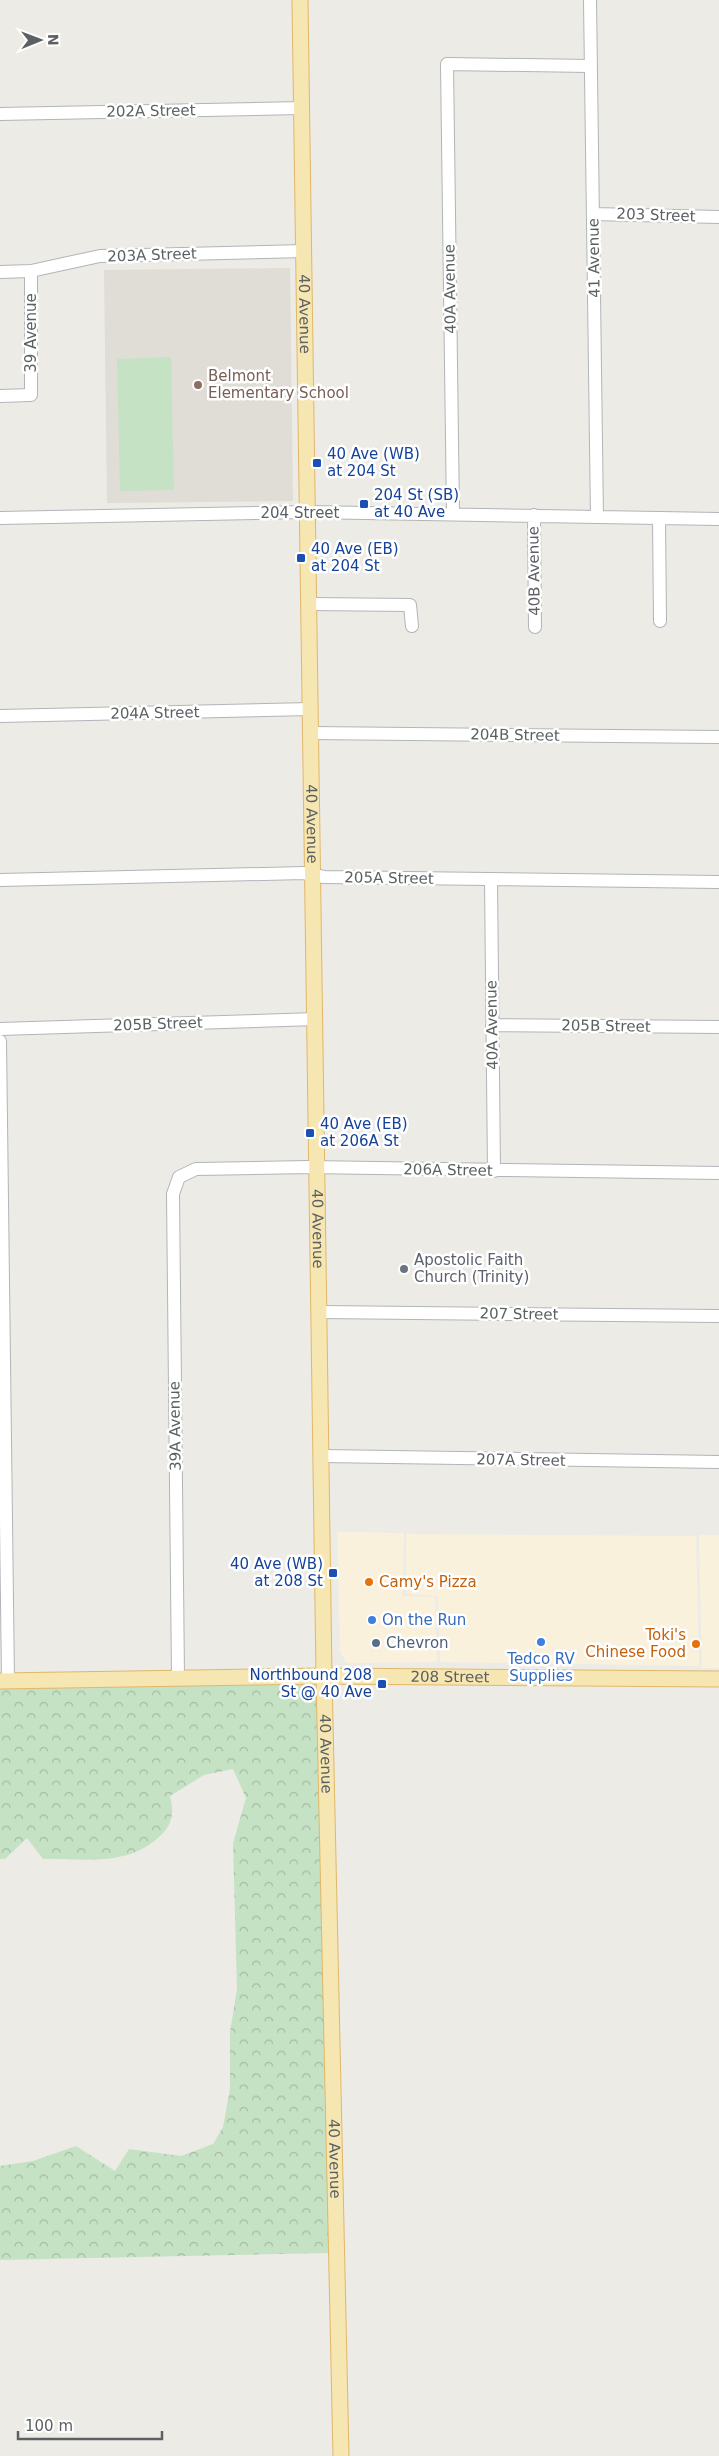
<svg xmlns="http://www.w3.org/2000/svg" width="719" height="2456" viewBox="0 0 719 2456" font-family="'DejaVu Sans',sans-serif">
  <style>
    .commercial { fill: #faf1dd }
    .education { fill: #e0dcd6 }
    .grass { fill: #c6e2c4 }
    .forest { fill: url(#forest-crowns) }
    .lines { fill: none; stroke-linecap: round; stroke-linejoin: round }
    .minor-casing { stroke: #b2b5b8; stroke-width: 14 }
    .major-casing { stroke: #e1b76a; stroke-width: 17 }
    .minor { stroke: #fff; stroke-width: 12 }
    .major { stroke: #f6e6b1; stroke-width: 15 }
    .education-dot { fill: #8d6e63; stroke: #fff; stroke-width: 2 }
    .transit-dot { fill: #1a4fb4; stroke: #fff; stroke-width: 2 }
    .worship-dot { fill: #6b7280; stroke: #fff; stroke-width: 2 }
    .food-dot { fill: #e8710a; stroke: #fff; stroke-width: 2 }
    .shop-dot { fill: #3f7fe0; stroke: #fff; stroke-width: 2 }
    .service-dot { fill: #5c6f8a; stroke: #fff; stroke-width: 2 }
    .labels { text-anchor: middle; stroke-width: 5; stroke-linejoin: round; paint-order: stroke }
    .street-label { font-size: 15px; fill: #5c6063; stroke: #fff }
    .education-label { font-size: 15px; fill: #785e54; stroke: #fff; text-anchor: start }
    .transit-label { font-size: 15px; fill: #164399; stroke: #fff; text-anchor: start }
    .worship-label { font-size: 15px; fill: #5b616d; stroke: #fff; text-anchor: start }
    .food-label { font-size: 15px; fill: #c56008; stroke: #fff; text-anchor: start }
    .shop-label { font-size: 15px; fill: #366cbe; stroke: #fff; text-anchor: start }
    .service-label { font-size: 15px; fill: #4e5e75; stroke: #fff; text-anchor: start }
  </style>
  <defs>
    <pattern id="forest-crowns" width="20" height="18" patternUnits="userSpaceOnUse" patternTransform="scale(1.25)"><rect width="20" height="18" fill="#c6e2c4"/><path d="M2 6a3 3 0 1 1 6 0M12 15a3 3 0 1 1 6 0" fill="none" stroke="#a4bba3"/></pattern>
  </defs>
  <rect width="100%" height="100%" fill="#edebe5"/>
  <!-- commercial -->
  <path class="commercial" d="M337,1532L404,1533L403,1596L435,1597L437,1662L347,1663L340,1652Z
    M406,1534L696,1536L699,1666L440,1662L438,1596L406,1594Z
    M699,1535H719V1668H702Z"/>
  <!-- education -->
  <path class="education" d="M290,268L293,501L107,503L104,270Z"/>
  <!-- grass -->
  <path class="grass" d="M171,357L174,490L120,491L117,359Z"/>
  <!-- forest -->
  <path class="forest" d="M319,1681L329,2253L0,2260V2166L33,2161L76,2146L115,2171L129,2149L181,2156L213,2144L223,2127L230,2089V2032L237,1989L233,1843L246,1798L233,1769L204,1775L170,1796C174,1811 173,1823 162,1834C129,1868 85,1858 43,1859L27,1838L5,1859H0V1689Z"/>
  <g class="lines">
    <!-- minor casing -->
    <g class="minor-casing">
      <path id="minor" d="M590,0L597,517
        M0,114L302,108
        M593,214L719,217
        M0,272L31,271L100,256L304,251
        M0,396L31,395V271
        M453,514L447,64L590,66
        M534,515L535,627
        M0,518L308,512L719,519
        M659,518L660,621
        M310,604L410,605L412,626
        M0,716L311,709
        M311,733L719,737
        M0,880L303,873L324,877L719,882
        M491,880L494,1171
        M492,1025L719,1027
        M0,1029L316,1019
        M0,1041L8,1681
        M320,1312L719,1316
        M322,1456L719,1462
        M178,1677L173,1194L179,1177L196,1169L308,1167L719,1173"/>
    </g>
    <!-- major casing -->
    <g class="major-casing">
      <g id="major">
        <path id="s1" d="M300,0L324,1676L341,2456"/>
        <path id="s2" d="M0,1681L324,1676L719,1679"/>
      </g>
    </g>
    <!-- minor -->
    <use href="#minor" class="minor"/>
    <!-- major -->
    <use href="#major" class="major"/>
  </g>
  <!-- markers -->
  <circle class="education-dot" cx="198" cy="385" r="5"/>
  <g class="transit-dot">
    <rect x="312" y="458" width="10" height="10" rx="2.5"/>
    <rect x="359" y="499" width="10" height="10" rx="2.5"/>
    <rect x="296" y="553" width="10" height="10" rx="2.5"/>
    <rect x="305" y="1128" width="10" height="10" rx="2.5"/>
    <rect x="328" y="1568" width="10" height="10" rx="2.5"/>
    <rect x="377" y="1679" width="10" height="10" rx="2.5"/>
  </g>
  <circle class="worship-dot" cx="404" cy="1269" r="5"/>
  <g class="food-dot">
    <circle cx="369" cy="1582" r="5"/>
    <circle cx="696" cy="1644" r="5"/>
  </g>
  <g class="shop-dot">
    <circle cx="372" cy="1620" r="5"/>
    <circle cx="541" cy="1642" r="5"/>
  </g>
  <circle class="service-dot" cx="376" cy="1643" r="5"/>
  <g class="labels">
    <!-- street labels -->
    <g class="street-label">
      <text transform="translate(151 111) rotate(-1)" y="5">202A Street</text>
      <text transform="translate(656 215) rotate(2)" y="5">203 Street</text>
      <text transform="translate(152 255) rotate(-2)" y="5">203A Street</text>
      <text transform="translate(594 258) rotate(-91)" y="5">41 Avenue</text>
      <text transform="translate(450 289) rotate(-91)" y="5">40A Avenue</text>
      <text dy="5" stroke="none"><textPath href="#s1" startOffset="314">40 Avenue</textPath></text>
      <text transform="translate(31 333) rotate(-90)" y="5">39 Avenue</text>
      <text x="300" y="518">204 Street</text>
      <text transform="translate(534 571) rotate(-91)" y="5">40B Avenue</text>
      <text transform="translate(155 713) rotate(-1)" y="5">204A Street</text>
      <text transform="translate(515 735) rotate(1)" y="5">204B Street</text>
      <text dy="5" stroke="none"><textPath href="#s1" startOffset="824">40 Avenue</textPath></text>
      <text transform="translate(389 878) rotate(1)" y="5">205A Street</text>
      <text transform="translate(158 1024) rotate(-2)" y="5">205B Street</text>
      <text transform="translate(492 1025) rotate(-91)" y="5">40A Avenue</text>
      <text transform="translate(606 1026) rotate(1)" y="5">205B Street</text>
      <text transform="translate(448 1170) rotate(1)" y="5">206A Street</text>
      <text dy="5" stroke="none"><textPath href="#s1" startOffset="1229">40 Avenue</textPath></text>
      <text transform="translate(519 1314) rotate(1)" y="5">207 Street</text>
      <text transform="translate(175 1426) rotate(-91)" y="5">39A Avenue</text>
      <text transform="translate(521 1460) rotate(1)" y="5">207A Street</text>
      <text dy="5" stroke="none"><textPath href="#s2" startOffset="450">208 Street</textPath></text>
      <text dy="5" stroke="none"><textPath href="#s1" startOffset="1754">40 Avenue</textPath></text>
      <text dy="5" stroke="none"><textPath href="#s1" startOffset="2159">40 Avenue</textPath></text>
    </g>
    <!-- education labels -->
    <g class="education-label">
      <text x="208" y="381">Belmont<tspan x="208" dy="17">Elementary School</tspan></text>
    </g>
    <!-- transit labels -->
    <g class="transit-label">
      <text x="327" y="459">40 Ave (WB)<tspan x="327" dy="17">at 204 St</tspan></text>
      <text x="374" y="500">204 St (SB)<tspan x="374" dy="17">at 40 Ave</tspan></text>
      <text x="311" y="554">40 Ave (EB)<tspan x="311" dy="17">at 204 St</tspan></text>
      <text x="320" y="1129">40 Ave (EB)<tspan x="320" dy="17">at 206A St</tspan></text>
      <text x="323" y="1569" text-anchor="end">40 Ave (WB)<tspan x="323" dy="17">at 208 St</tspan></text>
      <text x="372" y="1680" text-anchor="end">Northbound 208<tspan x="372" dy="17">St @ 40 Ave</tspan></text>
    </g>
    <!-- worship labels -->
    <g class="worship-label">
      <text x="414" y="1265">Apostolic Faith<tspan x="414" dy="17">Church (Trinity)</tspan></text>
    </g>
    <!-- food labels -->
    <g class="food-label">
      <text x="379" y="1587">Camy's Pizza</text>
      <text x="686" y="1640" text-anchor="end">Toki's<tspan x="686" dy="17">Chinese Food</tspan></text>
    </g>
    <!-- shop labels -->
    <g class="shop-label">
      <text x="382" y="1625">On the Run</text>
      <text x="541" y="1664" text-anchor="middle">Tedco RV<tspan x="541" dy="17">Supplies</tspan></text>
    </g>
    <!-- service labels -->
    <g class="service-label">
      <text x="386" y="1648">Chevron</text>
    </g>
  </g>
  <!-- north arrow -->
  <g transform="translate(40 40) rotate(89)" stroke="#ffffff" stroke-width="4" paint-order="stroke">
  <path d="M0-4L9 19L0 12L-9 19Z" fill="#5c6063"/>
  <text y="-8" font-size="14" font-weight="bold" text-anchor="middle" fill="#5c6063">N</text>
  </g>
  <!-- scale -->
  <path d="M18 2431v8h144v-8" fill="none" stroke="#5c6063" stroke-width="2.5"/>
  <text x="25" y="2431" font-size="15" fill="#5c6063" stroke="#ffffff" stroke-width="4" paint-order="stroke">100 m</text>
</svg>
